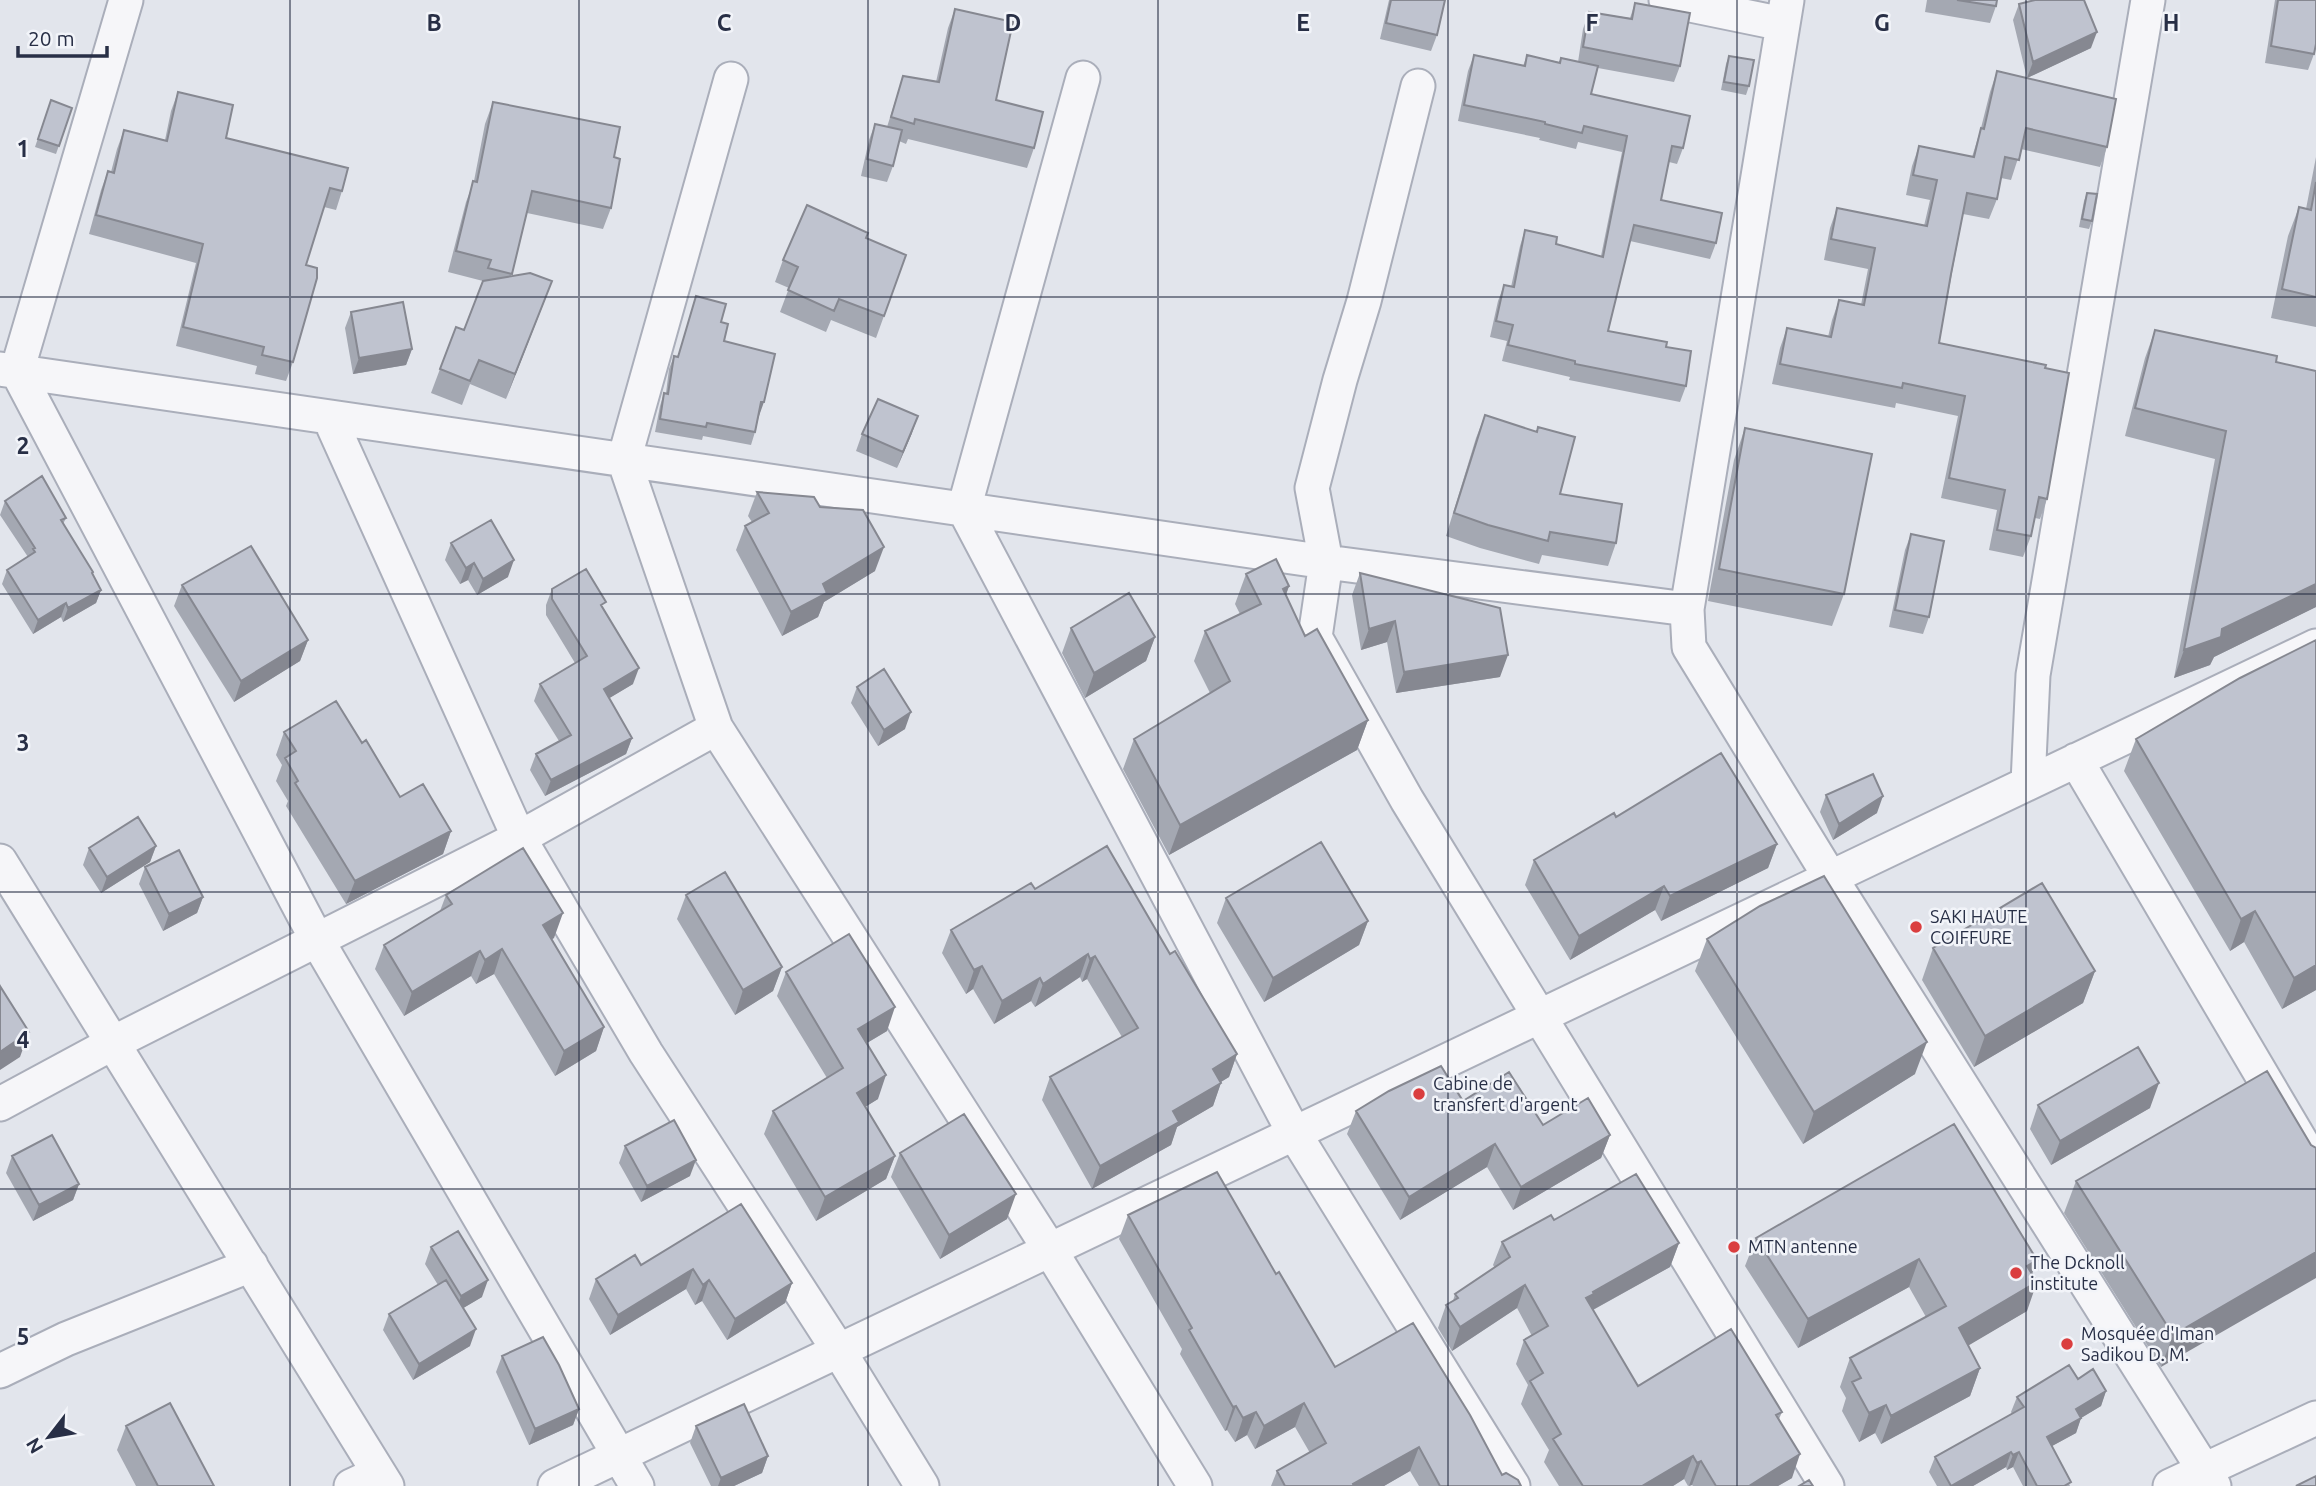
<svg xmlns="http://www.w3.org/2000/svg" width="2316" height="1486" viewBox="0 0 2316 1486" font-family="Ubuntu,sans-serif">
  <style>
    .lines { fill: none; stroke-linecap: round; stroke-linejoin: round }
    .minor-casing { stroke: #aaaeba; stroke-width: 37 }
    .minor { stroke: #f6f6f9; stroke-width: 33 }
    .wall { fill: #a4a8b2 }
    .shaded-wall { fill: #868891 }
    .building { fill: #bfc3cf; stroke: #868891; stroke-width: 2 }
    .grid { fill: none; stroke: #282f46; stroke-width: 2; stroke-opacity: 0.55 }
    .poi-dot { fill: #da3e3f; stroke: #f2f4f9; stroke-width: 2.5 }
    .labels { text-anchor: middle; stroke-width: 5; stroke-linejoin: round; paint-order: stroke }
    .poi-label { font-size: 18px; fill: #282f46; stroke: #f2f4f9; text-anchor: start }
    .grid-label { font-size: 23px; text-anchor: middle; font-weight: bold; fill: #282f46; stroke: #f2f4f9; stroke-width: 5; stroke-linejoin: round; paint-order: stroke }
  </style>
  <rect width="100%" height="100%" fill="#e2e5ec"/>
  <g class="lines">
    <!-- minor casing -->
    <g class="minor-casing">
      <path id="minor" d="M126,0L17,371L317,940L637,1486
        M1666,0L1783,24
        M1787,0L1687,609L1689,647L1830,877L2214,1486
        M1083,78L964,509L1294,1133L1513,1486
        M731,79L624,460L716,728L1050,1250L1195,1486
        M1418,86L1364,301L1340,380L1312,488L1326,562L1315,637L1407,800L1827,1486
        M0,369L1326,562L1687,609
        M329,417L519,838L646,1053L839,1351L922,1486
        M2076,760L2316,1167
        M2028,783L2033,675L2148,0
        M0,861L387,1486
        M0,1104L113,1043L519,838L716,728
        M0,1371L66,1339L251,1265
        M351,1486L379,1473
        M555,1486L2316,646
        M2170,1486L2316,1418"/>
    </g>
    <!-- minor -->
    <use href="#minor" class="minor"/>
  </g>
  <!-- wall -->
  <path class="wall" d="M1389,0H1445L1437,35L1431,51L1380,39Z
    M1927,0H1997L1996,6L1990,23L1925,12Z
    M2275,0H2316L2314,54L2308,70L2265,63Z
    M1635,3L1680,66L1674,82L1598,68L1591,94L1683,148L1677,164L1669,162L1661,200L1716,243L1710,259L1630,241L1608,331L1666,347L1686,386L1680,402L1569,380L1570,377L1502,361L1507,341L1490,337L1498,301L1504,285L1511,287L1520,246L1525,230L1556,244L1601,256L1622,152L1578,142L1576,149L1539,140L1540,138L1458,121L1468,71L1474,55L1523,66L1527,55L1559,62L1561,58L1578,62L1583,29L1589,12L1630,18Z
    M2019,4L2091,48L2027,78L2013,20Z
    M955,9L996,100L1034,148L1027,168L908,139L906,144L899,141L893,166L887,182L861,176L869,140L875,124L887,127L903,76L936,82L948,28Z
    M1729,56L1749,86L1746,95L1721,90L1726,64Z
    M1997,71L2107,147L2100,167L2021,149L2011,180L2001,178L1997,199L1989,219L1963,214L1939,343L2045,368L2047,499L2040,519L2035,518L2031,536L2023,557L1989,550L1997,510L1941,498L1958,416L1896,403L1895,408L1772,384L1780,348L1787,328L1828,337L1832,320L1839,300L1861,305L1868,269L1824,260L1830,228L1837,208L1924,226L1930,200L1906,195L1912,166L1919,146L1972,157L1981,128L1990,92Z
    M178,92L226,138L342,191L336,210L324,207L306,265L293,362L286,381L255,374L257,366L176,346L196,263L89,234L101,190L108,171L111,172L117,149L124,130L165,140L171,111Z
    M51,100L72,108L56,154L35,147Z
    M493,102L614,157L611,208L603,229L527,213L511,276L552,281L506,399L470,384L462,405L431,393L440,369L464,330L483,281L448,272L466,202L474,181L485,124Z
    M2316,157V327L2271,318L2288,236L2299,207L2306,209Z
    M2087,193L2092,221L2089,229L2079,227L2084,201Z
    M866,239L906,255L876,338L831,320L826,332L780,312L789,288L775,282L783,260Z
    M696,296L721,322L724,341L759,416L755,432L751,445L703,436L702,440L655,432L660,406L664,393H666L669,369L674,356L678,357Z
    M351,312L412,349L406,365L353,374L345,328Z
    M2155,330L2276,362L2316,371V607L2214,657L2210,665L2174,678L2215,459L2125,436L2145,358Z
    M1485,415L1560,494L1616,543L1608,566L1542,555L1539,564L1480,548L1446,536L1476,438Z
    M1745,428L1844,594L1832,626L1708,601L1734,460Z
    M912,433L897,468L856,451L862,434Z
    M757,492L820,507L875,571L824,602L818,617L782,636L736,550L745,526L752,522L748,516Z
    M5,501L66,518L63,524L101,590L96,603L63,622L61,617L33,634L2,584L7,570L28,557L0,515Z
    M1911,534L1929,617L1923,634L1889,627L1905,550Z
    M451,543L508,577L477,595L468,580L460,584L445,560Z
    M1360,573L1500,677L1396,693L1387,642L1361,650L1352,595Z
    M1246,574L1289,586L1286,595L1305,636L1368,720L1357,750L1169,855L1123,769L1134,739L1210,693L1194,661L1205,631L1240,614L1235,604Z
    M182,585L308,640L300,661L234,702L174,606Z
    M552,589L603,609L633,684L609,698L632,738L626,754L545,796L530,770L536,754L559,741L534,701L540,684L575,663L546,615V605Z
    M1071,628L1155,637L1146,661L1085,698L1062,653Z
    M2316,640V990L2282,1009L2244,942L2230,951L2124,771L2136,739Z
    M857,687L905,729L878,746L851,703Z
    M284,732L362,743L400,797L451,831L443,854L346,904L286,806L288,801L276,781L282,765L276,755Z
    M1826,795L1877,813L1833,840L1820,812Z
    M1616,817L1777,844L1768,868L1661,921L1655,910L1570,960L1525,885L1534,860Z
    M156,846L150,862L101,893L83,865L89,848Z
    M145,867L203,897L197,913L163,931L139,884Z
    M1035,889L1170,954L1237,1054L1229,1077L1221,1082L1213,1106L1177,1127L1171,1145L1092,1189L1042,1100L1050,1077L1122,1037L1087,979L1082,982L1080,977L1035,1007L1031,1001L994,1024L973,989L966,994L942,953L951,930Z
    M446,895L554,938L552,939L604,1027L596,1051L555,1076L494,974L476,984L471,976L404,1016L375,969L384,945L440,911Z
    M686,895L782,967L773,991L735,1015L677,919Z
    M1226,898L1368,921L1359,945L1264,1002L1217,923Z
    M1707,939L1915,1074L1803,1144L1695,971Z
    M1933,948L2095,971L2083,1003L1974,1067L1922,980Z
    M786,972L887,1031L867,1043L878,1099L865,1107L895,1156L886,1179L816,1221L764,1134L773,1111L827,1078L777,996Z
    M1463,1101L1543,1125L1610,1135L1601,1158L1513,1210L1487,1167L1400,1220L1347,1134L1356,1111Z
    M2038,1105L2150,1108L2051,1165L2030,1129Z
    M2311,1145L2161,1367L2064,1213L2076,1181Z
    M625,1146L690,1176L641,1202L619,1163Z
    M900,1153L1007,1219L940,1259L891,1177Z
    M12,1156L79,1184L73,1200L33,1221L6,1173Z
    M741,1204L792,1283L785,1303L727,1340L702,1301L695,1305L686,1289L610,1335L589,1299L596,1279L641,1265Z
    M1128,1215L1276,1274L1335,1367L1502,1475L1521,1486H1419L1410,1471L1384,1486H1271L1277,1471L1310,1453L1295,1427L1255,1449L1247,1435L1235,1442L1227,1430L1225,1431L1180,1354L1182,1349L1119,1239Z
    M1554,1220L1679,1243L1670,1267L1593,1310L1638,1386L1782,1412L1779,1419L1792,1478L1778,1486H1693L1692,1485L1688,1486L1684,1479L1673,1486H1559L1544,1462L1549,1450L1521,1404L1528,1385L1516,1364L1524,1340L1532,1336L1517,1308L1452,1351L1438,1328L1446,1305L1453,1301L1455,1294L1495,1268L1493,1265L1502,1242Z
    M1756,1238L2032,1274L2027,1311L1968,1345L1980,1368L1970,1396L1881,1444L1875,1433L1859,1442L1842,1411L1846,1398L1840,1387L1850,1358L1926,1317L1909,1287L1798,1348L1745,1266Z
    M431,1247L482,1297L463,1308L470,1346L413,1380L383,1330L389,1314L438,1285L425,1264Z
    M502,1356L579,1409L573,1425L529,1445L496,1372Z
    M2078,1379L2106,1391L2101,1406L2081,1418L2076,1433L2052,1446L2070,1486H2023L2013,1467L2007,1470L2006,1467L1973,1486H1937L1929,1472L1935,1457L2012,1414L2011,1412L2017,1397Z
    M126,1426L214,1486H136L117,1450Z
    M696,1426L768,1456L762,1473L734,1486H711L690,1443Z"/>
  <!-- shaded-wall -->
  <path class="shaded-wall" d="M2097,32L2091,48L2027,78L2033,62Z
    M552,281L543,305L506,399L515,374Z
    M412,349L406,365L353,374L359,358Z
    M761,402H764L759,416L756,415Z
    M918,416L912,433L897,468L903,452Z
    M884,547L875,571L824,602L818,617L782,636L791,612L823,584Z
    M514,560L508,577L477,595L483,579Z
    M474,563L468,580L460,584L466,568Z
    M2316,584V607L2214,657L2210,665L2174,678L2184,650L2222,629Z
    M1289,586L1278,616L1283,589Z
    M101,590L96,603L63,622L68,608Z
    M66,603L61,617L33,634L38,620Z
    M1395,621L1387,642L1361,650L1369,629Z
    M1155,637L1146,661L1085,698L1094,673Z
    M308,640L300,661L234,702L241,681Z
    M1508,655L1500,677L1396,693L1404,672Z
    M639,668L633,684L598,705L604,689Z
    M911,712L905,729L878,746L884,730Z
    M1368,720L1357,750L1169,855L1180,825Z
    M632,738L626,754L545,796L551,780Z
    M1883,796L1877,813L1833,840L1839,824Z
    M451,831L443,854L346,904L355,881Z
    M1777,844L1768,868L1661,921L1670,896Z
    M156,846L150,862L101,893L107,877Z
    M1664,886L1655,910L1570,960L1579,936Z
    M203,897L197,913L163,931L169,914Z
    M2255,911L2244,942L2230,951L2241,919Z
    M563,913L554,938L534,949L543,925Z
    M1368,921L1359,945L1264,1002L1273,978Z
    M502,949L494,974L476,984L485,960Z
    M480,951L471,976L404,1016L412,992Z
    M1088,954L1080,977L1035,1007L1043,984Z
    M1095,956L1087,979L1082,982L1090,959Z
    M2316,965V990L2282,1009L2294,978Z
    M982,966L973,989L966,994L974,970Z
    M782,967L773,991L735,1015L743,990Z
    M2095,971L2083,1003L1974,1067L1985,1036Z
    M1040,978L1031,1001L994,1024L1002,1001Z
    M895,1007L887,1031L850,1053L858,1029Z
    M604,1027L596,1051L555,1076L564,1051Z
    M29,1032L20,1057L0,1070V1052Z
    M1927,1042L1915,1074L1803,1144L1814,1112Z
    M1237,1054L1229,1077L1204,1092L1213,1069Z
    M886,1075L878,1099L849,1117L857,1093Z
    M1221,1083L1213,1106L1177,1127L1171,1145L1092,1189L1100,1166L1173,1111Z
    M2159,1083L2150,1108L2051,1165L2060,1141Z
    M1610,1135L1601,1158L1513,1210L1521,1187Z
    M1495,1144L1487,1167L1400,1220L1409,1197Z
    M895,1156L886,1179L816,1221L825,1197Z
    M696,1160L690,1176L641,1202L647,1186Z
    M79,1184L73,1200L33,1221L39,1205Z
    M1016,1194L1007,1219L940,1259L949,1235Z
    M1679,1243L1670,1267L1587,1313L1586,1298L1593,1292Z
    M2316,1252V1278L2161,1367L2173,1335Z
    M1919,1259L1909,1287L1798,1348L1808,1319Z
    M2037,1260L2027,1288L2037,1282L2027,1311L1949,1357L1959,1328L2027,1266Z
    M693,1269L686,1289L610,1335L618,1315Z
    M488,1280L482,1297L455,1313L461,1296Z
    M709,1280L702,1301L695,1305L703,1285Z
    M792,1283L785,1303L727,1340L735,1319Z
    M1525,1285L1517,1308L1452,1351L1460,1327Z
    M476,1329L470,1346L413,1380L419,1364Z
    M1980,1368L1970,1396L1881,1444L1891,1416Z
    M2106,1391L2101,1406L2081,1418L2076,1433L2041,1452L2047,1437L2076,1409Z
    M1304,1403L1295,1427L1255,1449L1264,1426Z
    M1886,1405L1875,1433L1859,1442L1869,1413Z
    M1236,1406L1227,1430L1225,1431L1233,1407Z
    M579,1409L573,1425L529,1445L535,1429Z
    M1256,1412L1247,1435L1235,1442L1243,1418Z
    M1419,1447L1410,1471L1384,1486H1352L1353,1484Z
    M2011,1452L2006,1467L1973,1486H1951Z
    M2019,1452L2013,1467L2007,1470L2013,1455Z
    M1800,1454L1792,1478L1778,1486H1749Z
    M768,1456L762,1473L734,1486H718L721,1478Z
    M1693,1456L1684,1479L1673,1486H1642Z
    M1701,1461L1692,1485L1689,1486L1697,1463Z"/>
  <!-- building -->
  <path class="building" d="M1391,0H1445L1437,35L1386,23Z
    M1957,0H1997L1996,6Z
    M2035,0H2084L2097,32L2033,62L2019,4Z
    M2278,0H2316V44L2314,54L2271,46Z
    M1635,3L1690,13L1680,66L1583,47L1589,12L1632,19Z
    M955,9L1013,22L996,100L1043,112L1034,148L915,119L914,124L891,117L903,76L939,82Z
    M1474,55L1525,66L1527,55L1560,63L1561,58L1598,66L1591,94L1690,116L1683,148L1672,146L1661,200L1722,213L1716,243L1634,225L1608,331L1667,342L1666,347L1691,351L1686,386L1575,364V361L1508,345L1513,325L1496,321L1504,285L1514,287L1525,230L1557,237L1556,244L1603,257L1627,136L1584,126L1582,133L1545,124V122L1464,105Z
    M1729,56L1754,60L1749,86L1724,82Z
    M1997,71L2116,99L2107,147L2026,128L2019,160L2005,157L1997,199L1967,193L1951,274L1939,343L2046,365L2045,368L2069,373L2047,499L2039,497L2031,536L1997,530L2005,490L1949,478L1965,396L1903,383L1902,388L1780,364L1787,328L1831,337L1839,300L1864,305L1875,248L1831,239L1837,208L1927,226L1937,180L1913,175L1919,146L1974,157L1981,128L1984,129Z
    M178,92L233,105L226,138L348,168L342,191L330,188L306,265L317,268V278L293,362L262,355L264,347L183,327L203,244L96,215L108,171L114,173L124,130L167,141Z
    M51,100L72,108L59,146L38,139Z
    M493,102L620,127L614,157L620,159L611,208L532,191L512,274L488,268L491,260L456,251L473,181L477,182Z
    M875,124L902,130L893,166L867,159Z
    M2316,182V297L2282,289L2299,207L2311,210Z
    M2087,193L2097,194L2092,221L2082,219Z
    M807,205L868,233L866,238L906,255L884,316L839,299L834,311L788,290L798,267L783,260Z
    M530,273L552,281L515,374L479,360L470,381L440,369L456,327L464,330L483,281Z
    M696,296L726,304L721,322L728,324L724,341L775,354L764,402H761L755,432L707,423L706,427L660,419L664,393L668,394L674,356L678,357Z
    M403,302L412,349L359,358L351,312Z
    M2155,330L2277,356L2276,362L2316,371V584L2222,629L2221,637L2184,650L2226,431L2135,408Z
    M878,399L918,416L903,452L862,434Z
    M1485,415L1537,432L1538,427L1575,437L1560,494L1622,504L1616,543L1550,532L1548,541L1488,525L1454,513Z
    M1745,428L1872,454L1844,594L1719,569Z
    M42,476L66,518L61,520L93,572L92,573L101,590L68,608L66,603L38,620L7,570L35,552L33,549L35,548L5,501Z
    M757,492L814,497L820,507L863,510L884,547L823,584L827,593L791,612L745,526L769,513Z
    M491,520L514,560L483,579L474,563L466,568L451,543Z
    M1911,534L1944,541L1929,617L1895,610Z
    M251,546L308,640L241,681L182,585Z
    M1276,559L1289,586L1283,589L1305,636L1317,629L1368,720L1180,825L1134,739L1230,681L1205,631L1261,604L1246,574Z
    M586,569L606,602L601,605L639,668L604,689L632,738L551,780L536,754L571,735L540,684L587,656L552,599V589Z
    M1360,573L1500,608L1508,655L1404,672L1395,621L1369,629Z
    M1129,593L1155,637L1094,673L1071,628Z
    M2316,640V965L2294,978L2255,911L2241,919L2136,739L2240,678Z
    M884,669L911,712L884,730L857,687Z
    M336,701L362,743L366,740L400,797L423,784L451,831L355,881L295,783L298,781L285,758L296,751L284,732Z
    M1721,753L1777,844L1670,896L1664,886L1579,936L1534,860L1614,813L1616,817Z
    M1873,774L1883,796L1839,824L1826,795Z
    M138,817L156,846L107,877L89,848Z
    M1321,842L1368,921L1273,978L1226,898Z
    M1107,846L1170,954L1175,951L1237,1054L1213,1069L1221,1083L1173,1111L1179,1122L1100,1166L1050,1077L1138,1028L1095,956L1090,959L1088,954L1043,984L1040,978L1002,1001L982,966L974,970L951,930L1031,883L1035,889Z
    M523,848L563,913L543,925L604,1027L564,1051L502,949L485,960L480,951L412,992L384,945L452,904L446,895Z
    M179,850L203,897L169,914L145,867Z
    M725,872L782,967L743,990L686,895Z
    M1824,876L1927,1042L1814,1112L1707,939L1760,906Z
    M2042,883L2095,971L1985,1036L1933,948Z
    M849,934L895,1007L858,1029L886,1075L857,1093L895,1156L825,1197L773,1111L843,1068L786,972Z
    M0,986L29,1032L0,1052Z
    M2138,1047L2159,1083L2060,1141L2038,1105Z
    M1441,1066L1463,1101L1509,1072L1543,1125L1588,1098L1610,1135L1521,1187L1495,1144L1409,1197L1356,1111L1389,1091Z
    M2267,1071L2311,1145L2316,1148V1252L2173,1335L2076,1181Z
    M964,1114L1016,1194L949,1235L900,1153Z
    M674,1120L696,1160L647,1186L625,1146Z
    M1954,1124L2037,1260L2027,1266L2037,1282L1959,1328L1980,1368L1891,1416L1886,1405L1869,1413L1852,1382L1861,1378L1850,1358L1946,1306L1919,1259L1808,1319L1756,1238Z
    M52,1135L79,1184L39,1205L12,1156Z
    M1217,1172L1276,1274L1279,1272L1335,1367L1413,1323L1470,1415L1502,1475L1506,1473L1518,1480L1521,1486H1440L1419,1447L1353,1484L1354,1486H1285L1277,1471L1326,1443L1304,1403L1264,1426L1256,1412L1243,1418L1236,1406L1233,1407L1189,1330L1192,1328L1128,1215Z
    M1636,1174L1679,1243L1593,1292L1594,1294L1586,1298L1638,1386L1731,1329L1782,1412L1776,1415L1800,1454L1749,1486H1716L1701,1461L1697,1463L1693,1456L1642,1486H1583L1553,1439L1561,1434L1530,1381L1543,1373L1524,1340L1548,1326L1525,1285L1460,1327L1446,1305L1458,1298L1455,1294L1510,1257L1502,1242L1551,1215L1554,1220Z
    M741,1204L792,1283L735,1319L709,1280L703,1285L693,1269L618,1315L596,1279L635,1255L641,1265Z
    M458,1231L488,1280L461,1296L431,1247Z
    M446,1280L476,1329L419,1364L389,1314Z
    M543,1337L559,1365L579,1409L535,1429L502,1356Z
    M2069,1365L2078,1379L2093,1369L2106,1391L2076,1409L2081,1418L2047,1437L2071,1482L2064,1486H2037L2019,1452L2013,1455L2011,1452L1951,1486L1935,1457L2024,1407L2017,1397Z
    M170,1403L214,1486H158L126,1426Z
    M744,1404L768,1456L721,1478L696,1426Z
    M2316,1476V1486H2296Z
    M1809,1480L1813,1486H1799Z"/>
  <!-- grid -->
  <path class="grid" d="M290,0V1486M579,0V1486M868,0V1486M1158,0V1486M1448,0V1486M1737,0V1486M2026,0V1486M0,297H2316M0,594H2316M0,892H2316M0,1189H2316"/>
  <!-- markers -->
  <g class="poi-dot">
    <circle cx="1916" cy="927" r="7"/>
    <circle cx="1419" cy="1094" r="7"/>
    <circle cx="1734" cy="1247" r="7"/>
    <circle cx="2016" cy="1273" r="7"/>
    <circle cx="2067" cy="1344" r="7"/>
  </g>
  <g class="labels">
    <!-- poi labels -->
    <g class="poi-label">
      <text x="1930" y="923">SAKI HAUTE<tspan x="1930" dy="21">COIFFURE</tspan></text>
      <text x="1433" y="1090">Cabine de<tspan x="1433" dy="21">transfert d'argent</tspan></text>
      <text x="1748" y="1253">MTN antenne</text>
      <text x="2030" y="1269">The Dcknoll<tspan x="2030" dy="21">institute</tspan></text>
      <text x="2081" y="1340">Mosquée d'Iman<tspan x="2081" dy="21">Sadikou D. M.</tspan></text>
    </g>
  </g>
  <g class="grid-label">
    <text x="434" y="31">B</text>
    <text x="724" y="31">C</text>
    <text x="1013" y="31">D</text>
    <text x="1303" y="31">E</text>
    <text x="1592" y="31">F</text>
    <text x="1882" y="31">G</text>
    <text x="2171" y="31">H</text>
    <text x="23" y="157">1</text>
    <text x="23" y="454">2</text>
    <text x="23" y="751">3</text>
    <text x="23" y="1048">4</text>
    <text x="23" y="1345">5</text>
  </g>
  <!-- north arrow -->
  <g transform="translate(49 1437) rotate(239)" stroke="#f2f4f9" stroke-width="5" paint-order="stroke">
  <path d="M0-5L12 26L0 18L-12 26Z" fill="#282f46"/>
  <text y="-10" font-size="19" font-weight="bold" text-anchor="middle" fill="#282f46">N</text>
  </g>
  <!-- scale -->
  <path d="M18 46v10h89v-10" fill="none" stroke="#282f46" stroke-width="3.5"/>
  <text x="28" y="46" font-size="21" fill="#282f46" stroke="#f2f4f9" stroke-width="5" paint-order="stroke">20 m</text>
</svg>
